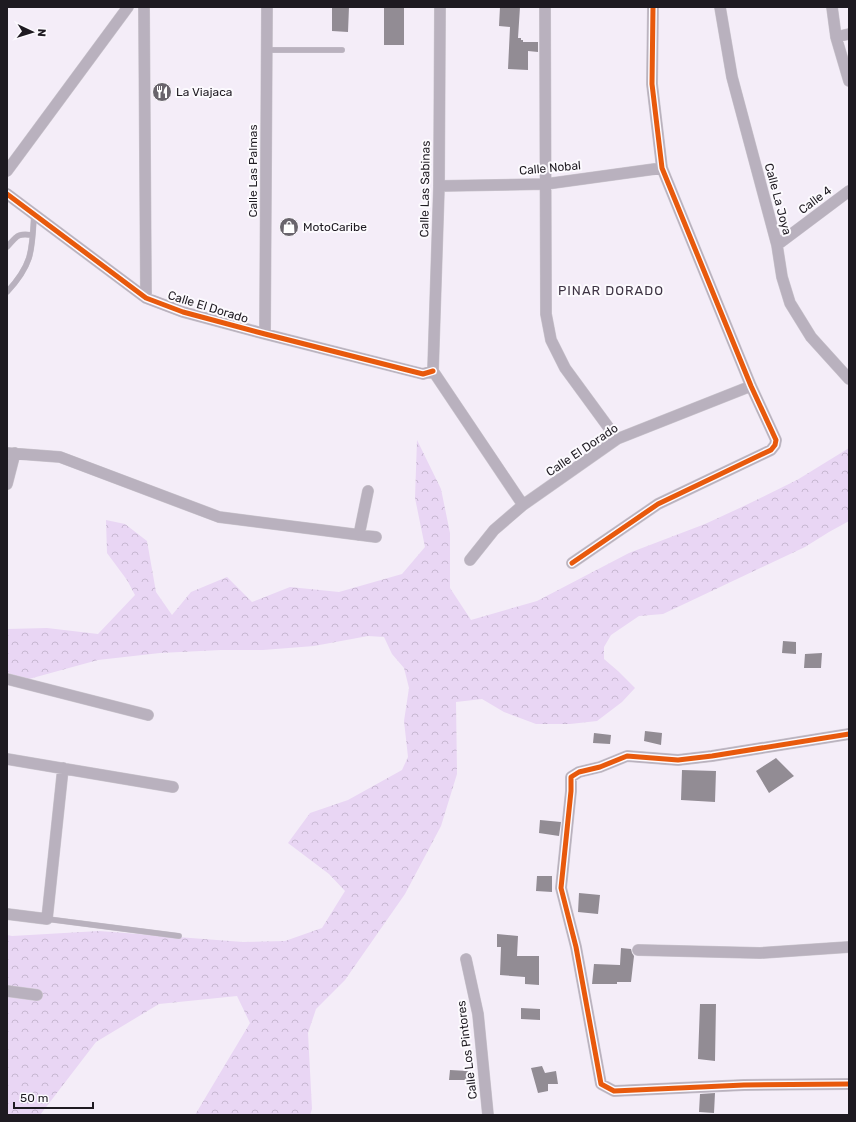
<svg xmlns="http://www.w3.org/2000/svg" width="856" height="1122" viewBox="0 0 856 1122" font-family="Rubik,sans-serif">
  <style>
    .forest { fill: url(#forest-crowns) }
    .building { fill: #928c94 }
    .lines { fill: none; stroke-linecap: round; stroke-linejoin: round }
    .lane-casing { stroke: #cdc8d0; stroke-width: 6 }
    .street-casing { stroke: #cdc8d0; stroke-width: 12 }
    .lane { stroke: #b9b1be; stroke-width: 5.5 }
    .street { stroke: #b9b1be; stroke-width: 11 }
    .cycleway-casing { stroke: #fcfafe; stroke-width: 8 }
    .cycleway { stroke: #e8590c; stroke-width: 5 }
    .labels { text-anchor: middle; stroke-width: 4; stroke-linejoin: round; paint-order: stroke }
    .poi-label { font-size: 12px; fill: #1e1a21; stroke: #fcfafe; text-anchor: start }
    .street-label { font-size: 12px; fill: #1e1a21; stroke: #fcfafe }
    .neighbourhood-label { font-size: 13px; letter-spacing: 1px; fill: #3e3444; stroke: #fcfafe }
  </style>
  <defs>
    <pattern id="forest-crowns" width="20" height="18" patternUnits="userSpaceOnUse"><rect width="20" height="18" fill="#e9d6f4"/><path d="M2 6a3 3 0 1 1 6 0M12 15a3 3 0 1 1 6 0" fill="none" stroke="#c7b7d1"/></pattern>
  </defs>
  <rect width="100%" height="100%" fill="#f4edf8"/>
  <!-- forest -->
  <path class="forest" d="M417,440L441,489L450,533V588L471,620L537,601L629,553L705,524L744,506L797,480L849,448V521L829,532L805,547L663,614L639,616L611,635L604,647V659L618,671L635,688L622,702L597,721L570,724H536L504,712L482,699L456,702L457,774L441,826L405,894L345,980L316,1009L308,1033L312,1109L310,1115H195L250,1023L237,996L159,1004L96,1042L40,1115H7V935L12,936L99,931L243,942L285,941L322,928L345,891L329,874L288,843L310,813L348,800L402,770L408,757L404,721L409,688L404,668L392,654L384,637L368,636L314,646L263,650H221L160,653L98,660L7,685V629L47,628L98,634L135,595L127,580L107,553L106,520L125,524L147,541L156,592L172,615L191,592L227,577L252,602L290,587L339,592L402,574L425,547L415,498Z"/>
  <!-- building -->
  <path class="building" d="M332,7H349L348,32L332,31Z
    M384,7H404V45H384Z
    M500,7H520L518,38H521V40H523V42H538V52L528,51V70L508,69L510,27L499,26Z
    M783,641L796,642V654L782,653Z
    M822,653L821,668H804L805,654Z
    M645,731L662,733L661,745L644,741Z
    M594,733L611,735L610,744L593,743Z
    M776,758L794,776L769,793L756,771Z
    M682,770L716,771L715,802L681,800Z
    M540,820L561,822L559,836L539,833Z
    M537,876H552V892L536,891Z
    M579,893L600,895L598,914L578,912Z
    M497,934L518,936L517,956H539V985L525,984V977L500,975L501,947H497Z
    M621,948L631,949L632,953L634,956L631,982H617V984H592L594,964L620,965Z
    M700,1004H716L715,1061L698,1059Z
    M521,1008L540,1009V1020L521,1019Z
    M542,1066L545,1073L556,1071L558,1084H548V1091L538,1093L531,1068Z
    M450,1070L468,1071V1080H449Z
    M715,1093L714,1113L699,1112L700,1094Z"/>
  <g class="lines">
    <!-- lane casing -->
    <g class="lane-casing">
      <path id="lane" d="M267,50H342
        M7,247C17,236 17,233 32,235
        M7,292C33,264 32,250 34,215
        M47,919L179,936"/>
    </g>
    <!-- street casing -->
    <g class="street-casing">
      <path id="street" d="M144,7L146,298
        M545,7L546,314L551,340L565,368L617,439
        M720,7L732,77L777,245L782,277L790,303L811,337L849,379
        M832,7L836,37L849,81
        M836,37L849,34
        M7,171L128,7
        M439,186L546,184L662,168
        M7,194L146,298L183,312L265,334L423,374L433,371
        M777,245L849,191
        M265,334L267,7
        M433,371L439,186L440,7
        M433,371L523,505
        M7,453L60,457L219,517L376,537
        M7,484L15,453
        M359,535L368,491
        M470,560L494,530L523,505L617,439L751,386
        M572,563L658,504L771,450L775,445L776,440L751,386L662,168L652,84L653,7
        M7,679L148,715
        M849,734L712,756L678,760L627,756L600,767L579,772L571,777V791L561,888L576,947L601,1084L614,1091L744,1085L849,1084
        M7,759L173,787
        M7,914L47,919L63,768
        M638,950L760,953L849,947
        M466,959L478,1014L488,1115
        M7,991L37,995"/>
    </g>
    <!-- lane -->
    <use href="#lane" class="lane"/>
    <!-- street -->
    <use href="#street" class="street"/>
    <!-- cycleway casing -->
    <g class="cycleway-casing">
      <path id="cycleway" d="M7,194L146,298L183,312L265,334L423,374L433,371
        M572,563L658,504L771,450L775,445L776,440L751,386L662,168L652,84L653,7
        M849,734L712,756L678,760L627,756L600,767L579,772L571,777V791L561,888L576,947L601,1084L614,1091L744,1085L849,1084"/>
    </g>
    <!-- cycleway -->
    <use href="#cycleway" class="cycleway"/>
  </g>
  <!-- icons -->
  <defs>
    <g id="restaurant-disc" transform="scale(1)"><circle r="9.5" fill="#69646c" stroke="#fcfafe"/><path d="M-5-6h1v4h1v-4h1v4h1v-4h1v5L-1.5 .5V6h-2V.5L-5-1ZM5-6V6H3V1.5H1.5Q1.5-4 5-6Z" fill="#fff"/></g>
    <g id="shop-disc" transform="scale(1)"><circle r="9.5" fill="#69646c" stroke="#fcfafe"/><path d="M-5-2.5h2.3a2.7 3.5 0 0 1 5.4 0H5L5.5 6h-11ZM-1.5-2.5h3a1.5 2.3 0 0 0-3 0Z" fill="#fff"/></g>
  </defs>
  <g fill-rule="evenodd">
    <use href="#restaurant-disc" x="162" y="92"/>
    <use href="#shop-disc" x="289" y="227"/>
  </g>
  <g class="labels">
    <!-- poi labels -->
    <g class="poi-label">
      <text x="176" y="96">La Viajaca</text>
      <text x="303" y="231">MotoCaribe</text>
    </g>
    <!-- street labels -->
    <g class="street-label">
      <text transform="translate(550 168) rotate(-5)" y="4">Calle Nobal</text>
      <text transform="translate(253 171) rotate(-90)" y="4">Calle Las Palmas</text>
      <text transform="translate(425 189) rotate(-89)" y="4">Calle Las Sabinas</text>
      <text transform="translate(778 199) rotate(75)" y="4">Calle La Joya</text>
      <text transform="translate(815 200) rotate(-37)" y="4">Calle 4</text>
      <text transform="translate(208 307) rotate(17)" y="4">Calle El Dorado</text>
      <text transform="translate(582 450) rotate(-34)" y="4">Calle El Dorado</text>
      <text transform="translate(467 1050) rotate(-97)" y="4">Calle Los Pintores</text>
    </g>
    <!-- neighbourhood labels -->
    <g class="neighbourhood-label">
      <text x="611" y="295">PINAR DORADO</text>
    </g>
  </g>
  <!-- border -->
  <rect width="856" height="1122" fill="none" stroke="#1e1a21" stroke-width="16"/>
  <!-- north arrow -->
  <g transform="translate(32 32) rotate(94)" stroke="#fcfafe" stroke-width="3" paint-order="stroke">
  <path d="M0-3L7 15L0 10L-7 15Z" fill="#1e1a21"/>
  <text y="-6" font-size="11" font-weight="bold" text-anchor="middle" fill="#1e1a21">N</text>
  </g>
  <!-- scale -->
  <path d="M14 1102v6h79v-6" fill="none" stroke="#1e1a21" stroke-width="2"/>
  <text x="20" y="1102" font-size="12" fill="#1e1a21" stroke="#fcfafe" stroke-width="3" paint-order="stroke">50 m</text>
</svg>
